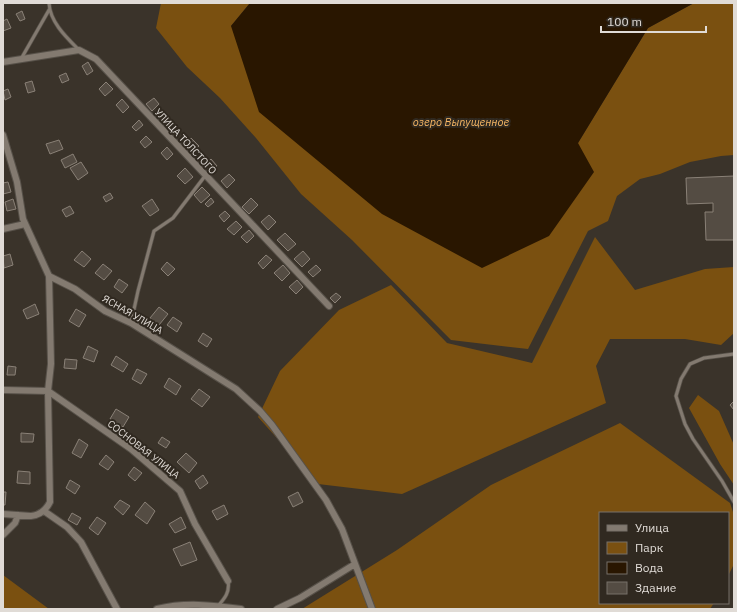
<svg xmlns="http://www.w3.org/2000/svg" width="737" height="612" viewBox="0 0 737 612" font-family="'IBM Plex Sans',sans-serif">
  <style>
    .green { fill: #7a5010 }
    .water { fill: #291600 }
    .building { fill: #544c43; stroke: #8a8177 }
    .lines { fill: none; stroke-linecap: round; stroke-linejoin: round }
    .lane-casing { stroke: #575149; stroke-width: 4.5 }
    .street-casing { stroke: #575149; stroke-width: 8 }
    .lane { stroke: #837a70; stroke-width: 3 }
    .street { stroke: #837a70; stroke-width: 6 }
    .labels { text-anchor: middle; stroke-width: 4; stroke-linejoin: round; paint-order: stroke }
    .street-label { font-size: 10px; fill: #e0dbd6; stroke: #302920 }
    .water-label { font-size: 11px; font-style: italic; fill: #f8b764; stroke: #302920 }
  </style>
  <rect width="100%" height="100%" fill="#3a332a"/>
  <!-- green -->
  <path class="green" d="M161,3H250L231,26L578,143L648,28L694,3H734V155L721,156L690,162L660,174L640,179L617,196L608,221L588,231L528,349L451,340L352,240L301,194L256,138L220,98L187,67L156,28Z
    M595,237L635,290L705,269L734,267V333L721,345L685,339H610L596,366L606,403L402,494L318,484L258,417L280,371L339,310L391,285L447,343L532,363Z
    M698,395L719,411L734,445V485L720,464L689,408Z
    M620,423L730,503L734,515V564L728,576V513H600V603H714L710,609H302L397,550L491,485Z
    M3,575L49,609H3Z"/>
  <!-- water -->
  <path class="water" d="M250,3H694L648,28L578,143L594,172L549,236L482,268L382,214L259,112L231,26Z"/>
  <!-- building -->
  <path class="building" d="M22,11L25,19L20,21L16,14Z
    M7,19L11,28L3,31V21Z
    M88,62L93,71L87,75L82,66Z
    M66,73L69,80L62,83L59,76Z
    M32,81L35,91L28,93L25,83Z
    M106,82L113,89L105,96L99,89Z
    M8,89L11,97L5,100L3,91Z
    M154,98L159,104L152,111L146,104Z
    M122,99L129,107L123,113L116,105Z
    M139,120L143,125L136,131L132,127Z
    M146,136L152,142L145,148L140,142Z
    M191,138L199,146L192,153L184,145Z
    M59,140L63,149L50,154L46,144Z
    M167,147L173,154L167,160L161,153Z
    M73,154L77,162L65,168L61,160Z
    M211,159L217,166L211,172L205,165Z
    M81,162L88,173L78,180L70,168Z
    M185,168L193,177L185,184L177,176Z
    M229,174L235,180L227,188L221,181Z
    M734,176V240H706L705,212H713V203L687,204L686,178Z
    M8,182L11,192L3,194V183Z
    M202,187L210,195L201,203L194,195Z
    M110,193L113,198L106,202L103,197Z
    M211,198L214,202L208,207L205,204Z
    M251,198L258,205L249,214L242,207Z
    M13,199L16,209L7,211L5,202Z
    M152,199L159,210L150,216L142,206Z
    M70,206L74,213L66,217L62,210Z
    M225,211L230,216L224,222L219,216Z
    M269,215L276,222L268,230L261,222Z
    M236,221L242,227L234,235L227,229Z
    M249,230L254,236L247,243L241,237Z
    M285,233L296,244L288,251L277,240Z
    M82,251L91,259L84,267L74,260Z
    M303,251L310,259L302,267L294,259Z
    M10,254L13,265L4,268L3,256Z
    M266,255L272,260L263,269L258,263Z
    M167,262L175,269L168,276L161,269Z
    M103,264L112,271L104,280L95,273Z
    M283,265L290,273L282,281L274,273Z
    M316,265L321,270L313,277L308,272Z
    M119,279L128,285L122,293L114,287Z
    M297,280L303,287L296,294L289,287Z
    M336,293L341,297L335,303L330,298Z
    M35,304L39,314L27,319L23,310Z
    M159,307L168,314L159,325L150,318Z
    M76,309L86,315L79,327L69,321Z
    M173,317L182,323L177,332L167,325Z
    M203,333L212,339L207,347L198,341Z
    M88,346L98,351L94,362L83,358Z
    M116,356L128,364L123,372L111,365Z
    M65,359L77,360L76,369L64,368Z
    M8,366L16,367L15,375H7Z
    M137,369L147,374L141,384L132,379Z
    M169,378L181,386L176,395L164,387Z
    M199,389L210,397L202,407L191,399Z
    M734,401V410L730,405Z
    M116,409L129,417L123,427L110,419Z
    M21,433L34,434L33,442H21Z
    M162,437L170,442L166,448L158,443Z
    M79,439L88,445L81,458L72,453Z
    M186,453L197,463L189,473L177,462Z
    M106,455L114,462L108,470L99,464Z
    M134,467L142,473L135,481L128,475Z
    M18,471L30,472V484L17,483Z
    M203,475L208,483L200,489L195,481Z
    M70,480L80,486L75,494L66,488Z
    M3,492H6L5,505H3Z
    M298,492L303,502L293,507L288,497Z
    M120,500L130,506L123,515L114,507Z
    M145,502L155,511L147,524L135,515Z
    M224,505L228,514L217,520L212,511Z
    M72,513L81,518L77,525L68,520Z
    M97,517L106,523L98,535L89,528Z
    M181,517L186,528L175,533L169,524Z
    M190,542L197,560L181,566L173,549Z"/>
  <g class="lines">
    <!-- lane casing -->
    <g class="lane-casing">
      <path id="lane" d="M49,3C50,22 66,37 79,50
        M21,59L49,10
        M131,323L138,291L154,231L173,218L205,176
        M734,354L704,358L690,364L681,379L676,396L685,424L693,439L722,481L734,502
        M218,606C225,598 230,592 228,581"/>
    </g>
    <!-- street casing -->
    <g class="street-casing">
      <path id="street" d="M3,62L79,50L96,59L329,306
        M3,135L17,182L23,219L49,276L75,289L105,311L131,323L236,389L260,411L272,425L326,500L342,529L372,609
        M3,229L25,224
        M3,390L48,391L131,449L180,491L195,524L228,581
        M44,511L67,527L81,542L117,609
        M3,514L31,516C40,515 46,510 50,502L48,391L51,364L49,276
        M3,535L15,523L18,515
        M157,609C185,602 212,605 241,609
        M277,609L300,598L355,564"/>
    </g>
    <!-- lane -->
    <use href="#lane" class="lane"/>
    <!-- street -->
    <use href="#street" class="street"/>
  </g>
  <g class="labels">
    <!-- street labels -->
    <g class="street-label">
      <text transform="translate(186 141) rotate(47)" y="4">УЛИЦА ТОЛСТОГО</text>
      <text transform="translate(133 314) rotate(30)" y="4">ЯСНАЯ УЛИЦА</text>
      <text transform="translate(144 449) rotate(38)" y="4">СОСНОВАЯ УЛИЦА</text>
    </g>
    <!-- water labels -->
    <g class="water-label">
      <text x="461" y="126">озеро Выпущенное</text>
    </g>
  </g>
  <!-- border -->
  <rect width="737" height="612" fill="none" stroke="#e0dbd6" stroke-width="8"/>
  <!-- legend -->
  <rect x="599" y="512" width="130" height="92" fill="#302920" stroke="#767069"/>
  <rect x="607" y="525" width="20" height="6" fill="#837a70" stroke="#767069"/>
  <text x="635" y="532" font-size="12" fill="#e0dbd6">Улица</text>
  <rect x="607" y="542" width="20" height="12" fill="#7a5010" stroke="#767069"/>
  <text x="635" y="552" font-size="12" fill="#e0dbd6">Парк</text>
  <rect x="607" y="562" width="20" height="12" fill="#291600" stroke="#767069"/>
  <text x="635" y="572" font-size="12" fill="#e0dbd6">Вода</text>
  <rect x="607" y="582" width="20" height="12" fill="#544c43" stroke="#767069"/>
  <text x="635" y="592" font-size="12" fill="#e0dbd6">Здание</text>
  <!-- scale -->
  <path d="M601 26v6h105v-6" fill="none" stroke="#e0dbd6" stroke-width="2"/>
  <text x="607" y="26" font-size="12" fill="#e0dbd6" stroke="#302920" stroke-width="3" paint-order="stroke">100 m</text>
</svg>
